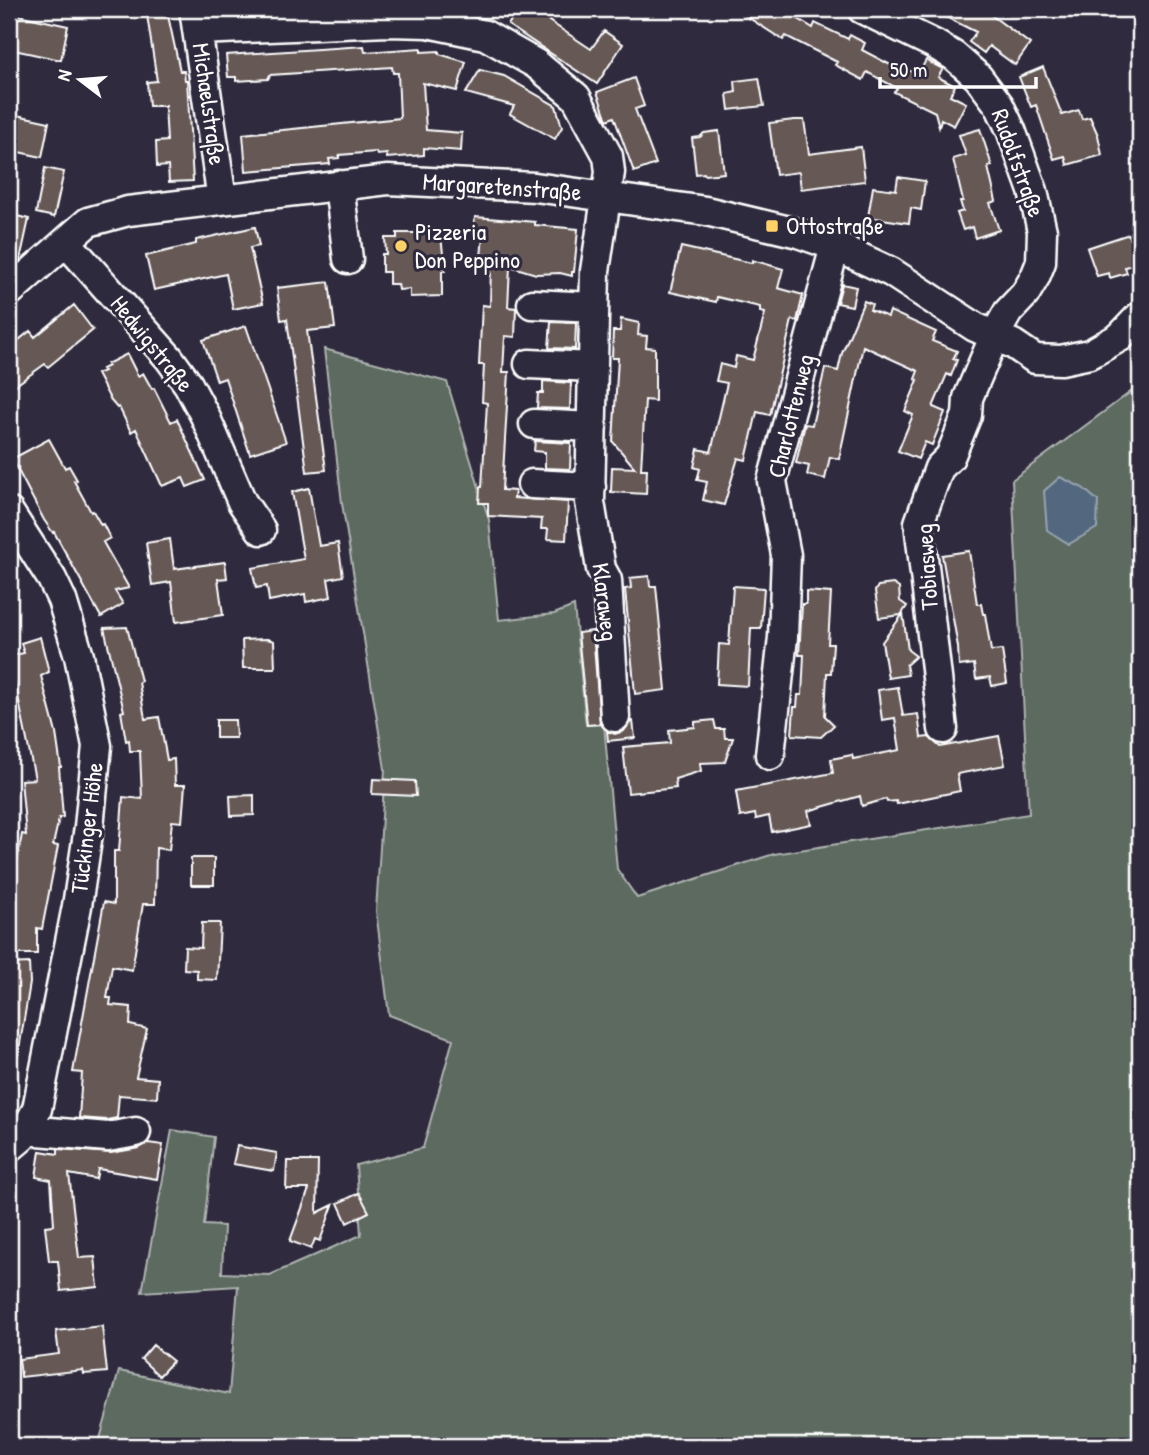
<svg xmlns="http://www.w3.org/2000/svg" width="1149" height="1455" viewBox="0 0 1149 1455" font-family="'Patrick Hand',sans-serif">
  <style>
    .green { fill: #5c6a60; stroke: #aeb4b0; stroke-width: 2 }
    .water { fill: #52687e; stroke: #97a4b2; stroke-width: 2 }
    .building { fill: #665955; stroke: #fff; stroke-width: 2 }
    .lines { fill: none; stroke-linecap: round; stroke-linejoin: round }
    .minor-casing { stroke: #fff; stroke-width: 33 }
    .minor { stroke: #2f2a3d; stroke-width: 28 }
    .poi-dot { fill: #ffd166; stroke: #2f2a3d; stroke-width: 2.5 }
    .labels { text-anchor: middle; stroke-width: 6; stroke-linejoin: round; paint-order: stroke }
    .street-label { font-size: 24px; fill: #fff; stroke: #2f2a3d }
    .poi-label { font-size: 24px; fill: #fff; stroke: #2f2a3d; text-anchor: start }
  </style>
  <rect width="100%" height="100%" fill="#2f2a3d"/>
  <filter id="ink" filterUnits="userSpaceOnUse"><feTurbulence type="fractalNoise" baseFrequency=".0143" numOctaves="2"/><feDisplacementMap in="SourceGraphic" scale="14" xChannelSelector="R" yChannelSelector="G"/><feConvolveMatrix kernelMatrix="1 2 1 2 8 2 1 2 1" color-interpolation-filters="sRGB"/></filter>
  <g filter="url(#ink)">
    <!-- green -->
    <path class="green" d="M324,349L447,382L489,520L499,620L554,614L574,606L586,725L604,724L617,869L637,898L774,854L1029,814L1012,480L1140,385V1446H98L119,1371L229,1394L238,1286L142,1292L172,1130L214,1137L204,1225L224,1226L222,1273L270,1275L361,1235L356,1165L423,1148L453,1039L389,1015L376,911L385,769L342,503Z"/>
    <!-- water -->
    <path class="water" d="M1060,477L1083,488L1098,501L1097,528L1069,544L1047,530L1044,491Z"/>
    <!-- building -->
    <path class="building" d="M518,9H541L553,16L549,21L591,49L604,31L623,44L597,84L508,25Z
      M735,9H782L813,28L815,23L848,39L850,35L865,43L862,50L900,70L902,67L918,75L926,60L943,69L938,77L955,86L950,95L966,103L954,126L941,119L939,127L935,112L894,92L897,88L867,72L863,80L835,65L837,62L786,36L783,40Z
      M930,9H983L1030,44L1015,65L989,46L984,53L969,42L976,32Z
      M167,11L180,71H184L185,80H187L193,181L169,182L168,166L157,167L156,142L167,141L165,106H149L147,82L157,81L147,15Z
      M9,13L68,26L61,60L9,49Z
      M364,46L365,52L421,48V52L439,51V54L466,62L457,91L423,83L426,130L462,133L461,151L424,148V155L387,158V154L377,155L376,152L339,155V158L329,159L330,164L246,171L243,134L400,118L398,73H393L392,67L270,75L268,79L236,81V77H228L226,55Z
      M1043,67L1062,115L1079,110L1082,119L1090,117L1098,135L1102,155L1067,165L1065,156L1054,159L1036,105L1031,107L1019,77Z
      M480,70L504,76L556,106L562,127L555,139L510,114L514,106L466,93Z
      M634,78L644,106L635,109L656,164L634,172L614,117L607,120L597,92Z
      M759,78L764,106L729,110L727,94L736,92L735,81Z
      M12,114L49,122L42,157L9,150Z
      M794,120H804L809,154L861,147L865,181L801,189L799,172L776,175L769,123Z
      M980,129L992,166L988,167L996,201L990,203L999,230L975,238L972,227L963,230L957,213L963,211L960,201H963L953,159L966,155L959,135Z
      M719,131L724,173L705,175L704,173L696,174L692,138L700,137L704,133Z
      M45,168L64,172L54,217L36,213Z
      M898,177L925,181L921,210L911,208L909,223L868,217L873,187L896,190Z
      M9,214L29,219L20,260L9,270Z
      M475,217L535,222V225L578,229L574,272H572V276L560,273L536,274L510,266L508,307L516,308L515,337L505,336L503,372H509L502,490L515,491L514,498L568,502L566,540L547,539L548,529H541L542,519L488,516V503H479L480,487H482L487,403L482,402L484,365H479L482,305L490,306L491,264L484,262V259L481,258L483,235L473,234Z
      M255,227L259,246L250,248L263,303L233,309L226,274L154,290L146,256L196,244V240Z
      M397,233H429L430,237L441,236L445,271H442V296L410,297V289L399,290L398,284H389V272H382V254H386L385,238H397Z
      M1129,234L1138,263L1125,267L1127,273L1110,278L1109,273L1097,276L1087,248Z
      M681,247L752,263V260L783,269L778,288L803,295L797,321L792,320L770,415L757,412L746,460L738,458L724,505L703,500L707,482L697,480L700,469L694,467L698,449L711,452L727,383L716,381L720,364L734,368L736,356L753,360L765,313L760,312V307L717,297L716,302L670,292Z
      M329,282L335,328L307,331L326,470L307,472L287,319L281,320L277,288Z
      M842,284L856,287L852,306L837,303Z
      M864,301L872,304L870,310L888,317L890,311L936,332L932,341L957,351L953,359L957,360L951,376L947,374L933,407L945,412L932,445L925,442L918,459L898,451L913,415L905,411L918,380L915,379L918,371L863,346L839,459L830,457L825,479L807,475L809,466L796,463L805,424L812,425L825,368L838,371L842,353Z
      M74,305L93,330L48,367L45,364L9,390V348L30,331L35,337Z
      M621,319L639,323L638,335L647,336L646,347L655,348V401L645,400L641,469H647L646,494L611,492L612,467L635,468L613,442L618,358H612L613,331H620Z
      M551,322L576,323L575,349L549,348Z
      M246,326L286,442L250,454L225,378L217,381L203,340Z
      M127,354L138,376L143,373L152,389L154,388L171,422L177,419L205,480L187,487L183,478L162,486L136,429L131,432L119,407L117,408L111,401L97,374L104,371L102,369L108,366L107,364Z
      M543,381L571,383L570,409L537,408L538,393H543Z
      M49,439L65,468L69,466L77,480L74,481L91,512L93,511L101,525L103,524L110,538L103,542L129,588L115,591L123,604L101,617L54,532L53,533L44,520L12,459Z
      M535,441L571,443L570,469L545,468V452L534,451Z
      M309,488L319,546L338,543L343,576L328,579L331,597L306,602L305,594L269,601L267,586L256,588L252,568L304,559L292,492Z
      M170,539L174,569L225,562L227,578L218,579L223,615L176,622L171,582L152,585L146,543Z
      M969,551L977,604H981L983,614H985L991,651L1002,650L1007,683L992,686L990,677L976,679L974,664L959,666L958,647L942,555Z
      M649,576L650,586H656L666,690L635,694L625,589L631,588L630,578Z
      M893,584L899,588L900,601L907,606L901,615L879,618L875,591L878,586Z
      M733,586L764,588L761,628H751L748,686L717,684L719,644L729,645Z
      M806,591L831,593L828,644H833L831,673H827L825,716L834,725L821,737L792,735L794,707H797L798,695H802L804,655H799L802,604H806Z
      M903,614L908,650L916,656L906,665L908,675L888,678L882,642Z
      M127,627L141,681L139,682L145,719L159,717L167,760L174,759L175,785H185L182,822L172,821L169,850L156,848L155,904H143L132,970L112,966L107,998H111L110,1005L131,1007L130,1025L147,1029L136,1077L158,1079L157,1098L119,1095L117,1118L107,1120L79,1118L82,1073L73,1072L104,902L114,904V851H119L123,797L142,799L140,751H130L129,740L126,741L121,712L124,711L104,628Z
      M593,631L600,724L587,725L578,633Z
      M40,637L49,672L41,676L56,733L61,767H59L63,817L59,818L53,845L58,846L42,929L37,928V954H17L16,924L11,923L12,914H9V904L22,834L26,835L21,780L35,779L15,682L9,683V656L24,653L21,643Z
      M267,639L274,641L275,668H243L242,640Z
      M898,687L903,716L918,714L921,738L929,737L940,747L999,736L1005,765L957,774L960,791L897,804L896,801L887,802L886,799L862,806L860,796L808,811L811,824L772,832L769,816L756,819L755,814L740,817L736,791L833,773L831,759L852,755L853,759L900,750L895,718L882,720L878,690Z
      M216,720H235L236,738H216Z
      M714,720L716,729H724L725,738H733L725,762L700,763L701,771L675,779L676,788L628,793L623,747L670,743L669,730L695,727V722Z
      M631,721H633L635,738L608,741L607,731L615,734L624,731Z
      M373,779L415,781L416,796L372,794Z
      M254,795V815L231,816L230,796Z
      M191,858H214V885H191Z
      M202,923H220L217,980L197,979V970L184,969L185,947L201,948Z
      M29,963L30,983L18,1056L9,1055V964Z
      M148,1143L163,1145L157,1179L98,1169L96,1179L69,1174L79,1258L95,1257L98,1287L61,1291L58,1261H49L45,1226L54,1225L51,1180L36,1177L40,1151L58,1154V1149L111,1153L139,1148Z
      M237,1146L277,1153L274,1171L233,1164Z
      M287,1161H318L317,1213L333,1205L320,1241L315,1239L311,1249L290,1241L309,1189H286Z
      M359,1193L369,1212L347,1223L338,1203Z
      M102,1326L107,1372L84,1374L83,1370L21,1377L19,1359L59,1354L56,1331Z
      M153,1345L173,1361L159,1376L141,1359Z"/>
    <g class="lines">
      <!-- minor casing -->
      <g class="minor-casing">
        <path id="minor" d="M194,9L222,200
          M862,9L934,44L954,56L978,77L999,105L1011,130L1033,191L1042,231L1041,262L1035,277L1025,294L1008,312L995,335L968,398L967,415L950,457L939,468L919,523L943,729
          M198,30L388,22L428,23L485,35L536,64L576,97L608,156L610,172L595,271L590,502L601,569L607,580L615,717
          M339,185L348,259
          M67,243L169,358L188,384L205,416L242,502L261,530
          M9,292L88,222L128,211L388,180L535,187L706,211L798,233L835,246L891,272L975,327L1013,344L1035,359L1061,360L1090,354L1120,337L1140,316
          M532,304L594,307
          M529,364L593,367
          M534,424L592,427
          M532,484L591,487
          M9,512L52,579L62,600L79,656L97,746L89,827L77,906L37,1109L22,1137L9,1148
          M770,755L783,637L786,555L772,481L835,246
          M26,1130L108,1137L136,1132"/>
      </g>
      <!-- minor -->
      <use href="#minor" class="minor"/>
    </g>
  </g>
  <!-- markers -->
  <g class="poi-dot">
    <rect x="765" y="219" width="14" height="14" rx="3.5"/>
    <circle cx="401" cy="246" r="7"/>
  </g>
  <g class="labels">
    <!-- street labels -->
    <g class="street-label">
      <text transform="translate(209 104) rotate(82)" y="8">Michaelstraße</text>
      <text transform="translate(1018 163) rotate(70)" y="8">Rudolfstraße</text>
      <text transform="translate(502 187) rotate(4)" y="8">Margaretenstraße</text>
      <text transform="translate(152 344) rotate(51)" y="8">Hedwigstraße</text>
      <text transform="translate(791 416) rotate(-76)" y="8">Charlottenweg</text>
      <text transform="translate(927 567) rotate(-94)" y="8">Tobiasweg</text>
      <text transform="translate(605 602) rotate(83)" y="8">Klaraweg</text>
      <text transform="translate(87 828) rotate(-83)" y="8">Tückinger Höhe</text>
    </g>
    <!-- poi labels -->
    <g class="poi-label">
      <text x="786" y="234">Ottostraße</text>
      <text x="415" y="240">Pizzeria<tspan x="415" dy="28">Don Peppino</tspan></text>
    </g>
  </g>
  <!-- margin -->
  <rect width="1149" height="1455" fill="none" stroke="#2f2a3d" stroke-width="35"/>
  <rect x="18" y="18" width="1114" height="1420" fill="none" stroke="#fff" stroke-width="2.5" filter="url(#ink)"/>
  <!-- north arrow -->
  <g transform="translate(80 80) rotate(286)" stroke="#2f2a3d" stroke-width="5" paint-order="stroke">
  <path d="M0-5L12 26L0 18L-12 26Z" fill="#ffffff"/>
  <text y="-10" font-size="19" font-weight="bold" text-anchor="middle" fill="#ffffff">N</text>
  </g>
  <!-- scale -->
  <path d="M880 77v10h156v-10" fill="none" stroke="#ffffff" stroke-width="3.5"/>
  <text x="890" y="77" font-size="21" fill="#ffffff" stroke="#2f2a3d" stroke-width="5" paint-order="stroke">50 m</text>
</svg>
